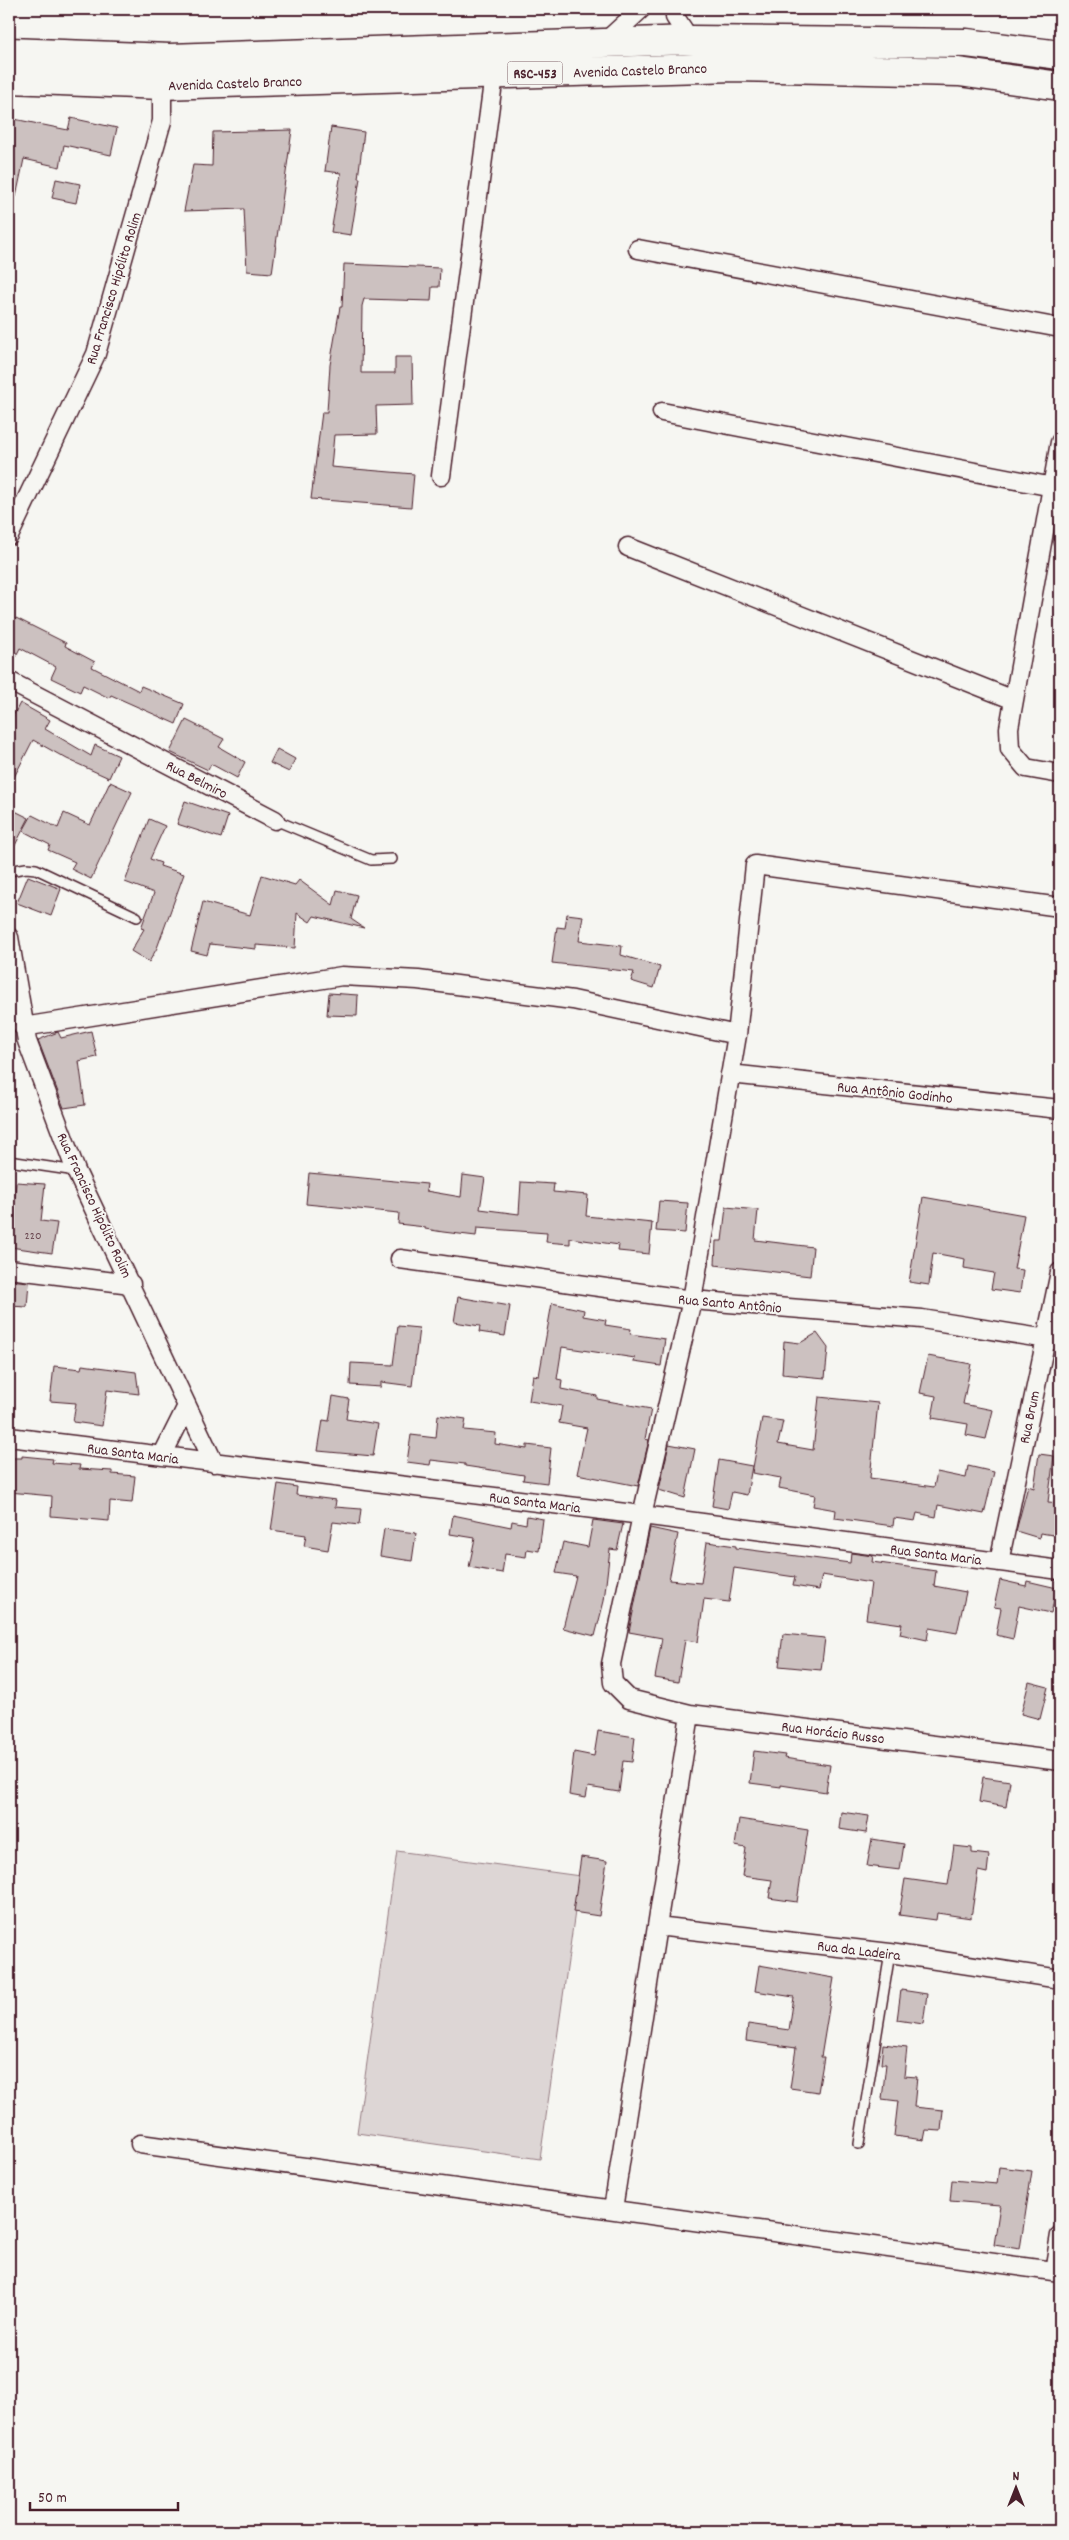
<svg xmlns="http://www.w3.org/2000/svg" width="1069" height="2540" viewBox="0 0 1069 2540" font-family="Dekko,sans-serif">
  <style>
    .green { fill: #ddd6d5; stroke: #947a80 }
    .building { fill: #ccc1c0; stroke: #4a1f2b }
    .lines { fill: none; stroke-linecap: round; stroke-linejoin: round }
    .lane-casing { stroke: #4a1f2b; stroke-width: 12 }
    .street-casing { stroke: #4a1f2b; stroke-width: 21 }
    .primary-casing { stroke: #4a1f2b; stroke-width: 31 }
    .lane { stroke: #f6f6f2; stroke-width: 9 }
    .street { stroke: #f6f6f2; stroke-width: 18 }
    .primary { stroke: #f6f6f2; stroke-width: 28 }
    .labels { text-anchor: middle; stroke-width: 4; stroke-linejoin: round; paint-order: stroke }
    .number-label { font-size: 12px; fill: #6a4850 }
    .shield { fill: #f6f6f2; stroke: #7e6067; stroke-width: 1 }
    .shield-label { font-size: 14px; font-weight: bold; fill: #4a1f2b }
    .street-label { font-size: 15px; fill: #4a1f2b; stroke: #f6f6f2 }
  </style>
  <rect width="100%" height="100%" fill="#f6f6f2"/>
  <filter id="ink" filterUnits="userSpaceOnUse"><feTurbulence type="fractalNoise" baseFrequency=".02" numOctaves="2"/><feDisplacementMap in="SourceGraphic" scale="10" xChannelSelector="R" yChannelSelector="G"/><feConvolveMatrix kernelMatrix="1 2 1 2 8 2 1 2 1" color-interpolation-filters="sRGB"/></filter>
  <g filter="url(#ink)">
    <!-- green -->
    <path class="green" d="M397,1851L580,1876L540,2159L357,2133Z"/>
    <!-- building -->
    <path class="building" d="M9,118L68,130L71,118L117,128L111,155L64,145L60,167L24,159L16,197L9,196Z
      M331,127L364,132L358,178H360L351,235L331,232L341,173L325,171Z
      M292,130L272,273L247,271L244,209L184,211L193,165L212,166L213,132Z
      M56,179L80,184L76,203L52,198Z
      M344,264L440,268L439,287H432L431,301L364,299L362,306L361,373H395V357H412L413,405L376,406L377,434L334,435L331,467L414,474L411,507L311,499L322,412H327L330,365L340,307H342Z
      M16,618L66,643L65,646L95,662L92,667L139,691L141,686L184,704L176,724L111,695L109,698L83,685L80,692L51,678L56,667L20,648L9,670V631Z
      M20,703L50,720L45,729L91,756L95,745L119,756L109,778L67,759L33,740L9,787V724Z
      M186,720L224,739L219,747L245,762L237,778L211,764L208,770L170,752Z
      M277,749L295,759L289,772L270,763Z
      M110,782L132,792L91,879L71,869L75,862L48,850L50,845L23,831L32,815L58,828L64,813L90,825Z
      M185,801L228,816L221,838L177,824Z
      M9,808L29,818L9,857Z
      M149,819L165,826L150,859L161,863L160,866L184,874L157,948L149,962L131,951L144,929L141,928L154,893L125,882Z
      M262,875L295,885L299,880L333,905L337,890L357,895L351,919L364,928L314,916L310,922L297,913L295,948L256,945V949L210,944L207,955L191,951L203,902L250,915Z
      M28,876L61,889L51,916L17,903Z
      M567,914L583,916L579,941L622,946L621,955L660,967L654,988L631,981L634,972L552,963L557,927L565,928Z
      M329,993L358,995L357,1016L327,1015Z
      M91,1031L97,1057L79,1061L85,1105L64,1108L38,1040L58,1032L61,1038Z
      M309,1173L427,1184L426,1191L461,1197L463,1175L485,1178L480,1209L519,1214L521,1182L554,1184L553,1192L588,1195L586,1216L652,1223L649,1254L618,1251L619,1245L570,1238V1244L546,1242L547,1233L477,1228L476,1236L443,1232L425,1229V1227L398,1224L399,1213L306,1204Z
      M16,1182L45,1184L41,1221L57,1223L52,1253L10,1247Z
      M923,1197L1024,1215L1014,1269L1023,1270L1020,1293L991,1289L994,1273L964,1268L965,1259L933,1253L929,1285L909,1282Z
      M659,1201L688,1203L685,1233L656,1231Z
      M726,1207L758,1210L755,1240L813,1247L810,1276L715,1265L716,1241H722Z
      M9,1280L29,1282L27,1307L9,1306Z
      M458,1297L510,1306L505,1336L479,1332L480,1326L454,1322Z
      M552,1303L584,1310L583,1316L606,1320L605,1325L631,1329L630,1334L665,1339L661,1366L634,1362L635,1358L562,1347L557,1379L562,1380L561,1389L597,1396V1399L651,1409L645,1439L649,1440L638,1486L577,1474L587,1428L559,1423L562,1406L529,1401L533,1375L539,1376Z
      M398,1326L419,1328L412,1386L381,1382V1387L350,1385L351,1363L393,1365Z
      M817,1333L828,1348L825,1378L782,1374L784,1341L800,1343Z
      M928,1356L971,1364L963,1404L993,1410L986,1439L966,1435L968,1424L932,1418L936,1396L920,1393Z
      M82,1365L136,1372L139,1394L107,1390L102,1426L73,1422L76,1403L50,1401L54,1366L81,1369Z
      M333,1396L349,1399L346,1419L378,1424L373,1456L318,1451L323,1420L329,1421Z
      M819,1397L878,1403L870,1478L934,1487L937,1472L966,1478L968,1466L994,1472L984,1514L938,1505L936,1517L917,1513L915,1521L894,1518L893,1526L835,1518L836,1510L813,1506L815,1495L779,1488L781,1478L752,1473L762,1418L783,1421L778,1444L813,1450Z
      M438,1415L466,1419L464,1430L496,1433L495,1444L527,1449V1445L551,1448L547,1483L523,1480L524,1475L465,1466V1464L431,1460L430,1465L407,1462L411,1435L436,1438Z
      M669,1444L695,1449L685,1498L659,1490Z
      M1039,1454L1054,1456L1048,1502L1060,1503V1536L1040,1533L1039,1538L1016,1531L1028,1486L1034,1488Z
      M22,1456L53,1459L52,1463L80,1465L79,1469L112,1471V1474L135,1476L132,1503L110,1501L109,1521L51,1516L52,1496L9,1492V1458H22Z
      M719,1460L752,1466L747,1495L732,1492L728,1509L712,1506Z
      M278,1484L297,1487L296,1495L336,1500L335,1507L361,1509L359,1525L333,1522L328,1550L304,1546L306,1535L271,1530Z
      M453,1515L511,1527L512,1521L526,1524L527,1516L543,1519L539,1551L527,1549L526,1557L505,1554L502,1573L469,1567L475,1538L450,1534Z
      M593,1520L623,1524L617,1550L610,1549L604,1601L595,1636L563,1628L576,1576L556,1573L563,1542L588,1547Z
      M650,1528L678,1534L669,1580L701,1583L707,1542L736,1546V1548L850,1563L851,1553L873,1556L872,1562L936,1571L934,1586L966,1592L957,1633L929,1628L927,1640L900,1634L902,1624L866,1619L871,1583L822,1575L819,1590L793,1586L795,1577L734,1568L729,1602L704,1599L698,1642L685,1640L678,1682L655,1678L662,1638L629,1632Z
      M384,1529L416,1533L412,1561L380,1556Z
      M1000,1580L1026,1586L1027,1581L1057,1588L1051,1613L1019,1606L1013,1639L996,1635L1001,1608L994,1607Z
      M783,1634L825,1638L821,1670L779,1666Z
      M1029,1682L1048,1687L1040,1719L1021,1714Z
      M598,1731L635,1737L632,1762L623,1761L619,1792L588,1787L586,1798L569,1795L574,1752L594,1756Z
      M754,1751L785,1755L784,1758L830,1765L826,1792L781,1785V1787L750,1783Z
      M983,1777L1010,1781L1006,1807L979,1802Z
      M841,1812L869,1816L866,1833L839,1829Z
      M739,1819L808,1830L797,1902L769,1898L772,1880L742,1876L746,1848L735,1846Z
      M872,1839L904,1844L900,1870L867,1866Z
      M954,1846L972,1848V1853L989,1855L987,1873L978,1871L971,1918L937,1913L936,1920L899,1915L905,1879L948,1885Z
      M581,1857L607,1861L599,1916L573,1912Z
      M759,1965L834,1978L821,2057H824L818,2092L790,2088L796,2048L746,2041L748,2024L789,2030L794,1997L755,1991Z
      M901,1990L927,1994L923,2024L897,2020Z
      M883,2044L907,2047L904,2076L917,2077L914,2107L943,2110L941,2131L926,2130L924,2140L894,2136L898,2101L882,2099L886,2064H881Z
      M999,2167L1032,2171L1020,2249L994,2245L1000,2205L950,2201L952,2180L997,2184Z"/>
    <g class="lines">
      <!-- lane casing -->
      <g class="lane-casing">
        <path id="lane" d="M275,820L371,860L392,859
          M9,871L26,868L36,869L137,917
          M9,1161L76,1171
          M859,2144L890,1953"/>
      </g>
      <!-- street casing -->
      <g class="street-casing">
        <path id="street" d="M676,9L675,17L690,40
          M604,43L641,9
          M638,249L1060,328
          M662,412L1053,487
          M1060,442L1009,728L1010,749L1026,768L1060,774
          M441,476L494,75
          M9,536L96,354L162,121V85
          M628,547L1014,700
          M9,681L275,820
          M1060,907L755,865L737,1035L692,1300L642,1515L611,1664L613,1683L629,1699L690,1714L1060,1761
          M9,937L27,1041L76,1171L214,1463
          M23,1027L342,976L418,980L573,1000L737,1035
          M730,1074L1060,1109
          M400,1259L692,1300L922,1319L1060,1341
          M9,1269L131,1284
          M9,1437L642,1515L1060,1570
          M162,1456L186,1408
          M999,1562L1060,1272
          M657,1926L890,1953L1060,1979
          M140,2144L1060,2272
          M613,2209L690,1714
          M1054,2271L1060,2235"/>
      </g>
      <!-- primary casing -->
      <g class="primary-casing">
        <path id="primary" d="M9,52L170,58L690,40L967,43L1060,55
          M9,79L162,85L734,67L959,72L1060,86"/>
      </g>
      <!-- lane -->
      <use href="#lane" class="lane"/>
      <!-- street -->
      <use href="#street" class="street"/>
      <!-- primary -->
      <use href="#primary" class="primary"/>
    </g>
  </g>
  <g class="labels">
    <!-- number labels -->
    <g class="number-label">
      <text x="33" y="1239">220</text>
    </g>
    <!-- shield labels -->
    <rect class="shield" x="507.5" y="61.5" width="55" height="23" rx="4"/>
    <g class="shield-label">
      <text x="535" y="78">RSC-453</text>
    </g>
    <!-- street labels -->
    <g class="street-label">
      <text transform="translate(640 70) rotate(-2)" y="5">Avenida Castelo Branco</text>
      <text transform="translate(235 83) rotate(-2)" y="5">Avenida Castelo Branco</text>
      <text transform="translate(113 288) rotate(-73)" y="5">Rua Francisco Hipólito Rolim</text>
      <text transform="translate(197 779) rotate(27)" y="5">Rua Belmiro</text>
      <text transform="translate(895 1092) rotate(6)" y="5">Rua Antônio Godinho</text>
      <text transform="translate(95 1205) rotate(65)" y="5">Rua Francisco Hipólito Rolim</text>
      <text transform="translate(730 1303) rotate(5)" y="5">Rua Santo Antônio</text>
      <text transform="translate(1029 1417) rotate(-78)" y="5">Rua Brum</text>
      <text transform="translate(133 1453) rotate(7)" y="5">Rua Santa Maria</text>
      <text transform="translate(535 1502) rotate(7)" y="5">Rua Santa Maria</text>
      <text transform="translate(936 1554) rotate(7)" y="5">Rua Santa Maria</text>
      <text transform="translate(833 1732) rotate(7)" y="5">Rua Horácio Russo</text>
      <text transform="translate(859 1950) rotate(7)" y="5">Rua da Ladeira</text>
    </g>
  </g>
  <!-- margin -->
  <rect width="1069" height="2540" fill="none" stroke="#f6f6f2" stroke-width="30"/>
  <rect x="15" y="15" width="1039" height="2510" fill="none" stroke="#4a1f2b" stroke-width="2" filter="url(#ink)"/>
  <!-- north arrow -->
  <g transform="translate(1016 2488)" stroke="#f6f6f2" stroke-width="4" paint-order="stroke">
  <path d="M0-4L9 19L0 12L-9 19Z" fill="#4a1f2b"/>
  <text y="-8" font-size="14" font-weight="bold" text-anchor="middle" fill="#4a1f2b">N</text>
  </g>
  <!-- scale -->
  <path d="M30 2502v8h148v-8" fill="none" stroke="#4a1f2b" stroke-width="2.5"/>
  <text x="38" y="2502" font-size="15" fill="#4a1f2b" stroke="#f6f6f2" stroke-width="4" paint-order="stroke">50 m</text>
</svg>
